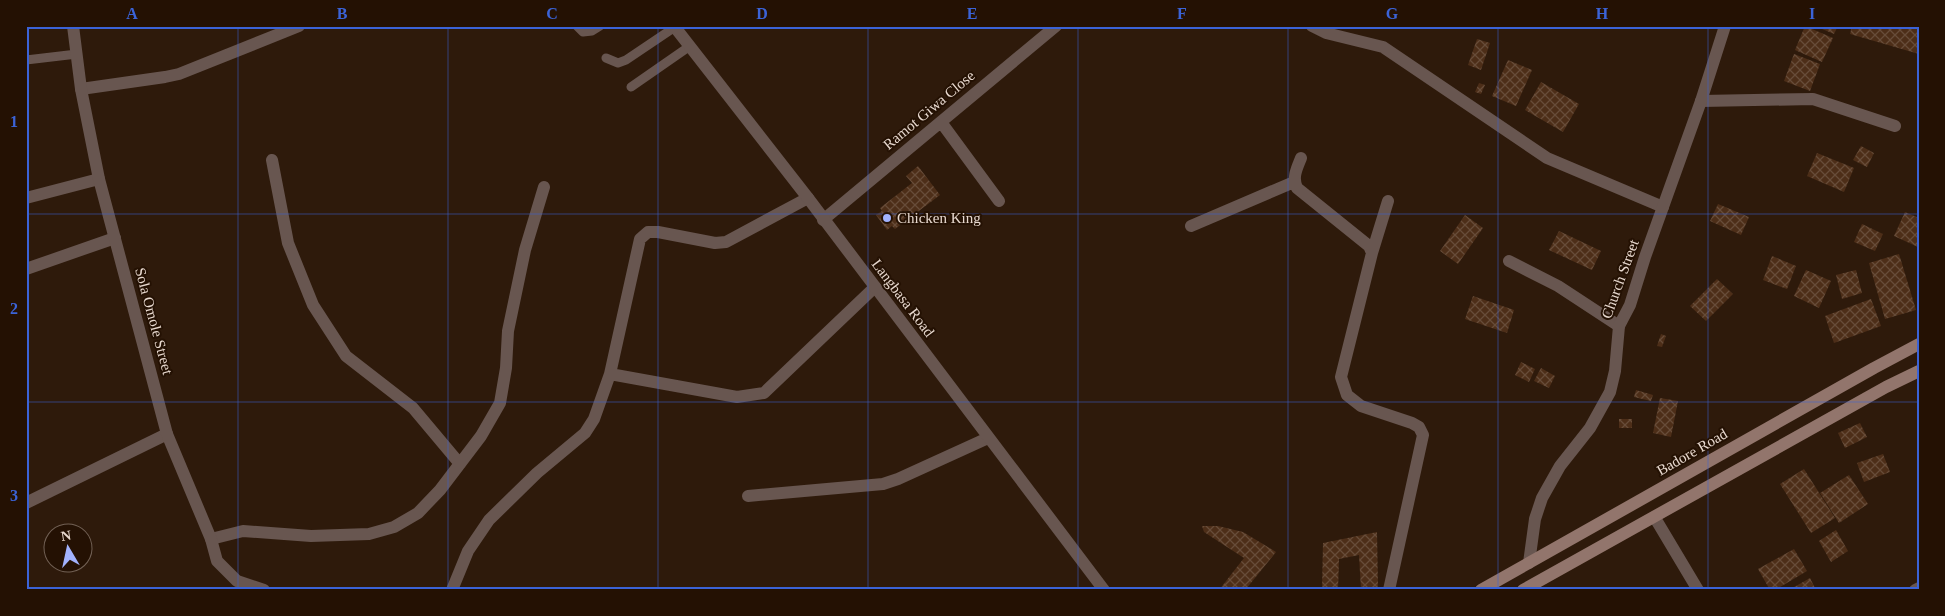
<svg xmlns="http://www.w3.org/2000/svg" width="1945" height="616" viewBox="0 0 1945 616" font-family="'Times New Roman',serif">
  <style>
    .building { fill: url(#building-cross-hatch) }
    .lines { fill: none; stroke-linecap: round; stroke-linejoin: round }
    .service { stroke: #685650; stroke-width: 9 }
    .minor { stroke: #685650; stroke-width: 12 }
    .tertiary { stroke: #685650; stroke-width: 12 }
    .secondary { stroke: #92756c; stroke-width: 12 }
    .grid { fill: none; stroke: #3b63d7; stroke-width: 1; stroke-opacity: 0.55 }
    .poi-dot { fill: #a2b2fd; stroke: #241103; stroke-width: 2 }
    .labels { text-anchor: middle; stroke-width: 4; stroke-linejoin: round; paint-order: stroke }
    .street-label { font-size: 15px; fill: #e8d9cf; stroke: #241103 }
    .poi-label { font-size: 15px; fill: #e8d9cf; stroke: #241103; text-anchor: start }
    .neatline { fill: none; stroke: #3b63d7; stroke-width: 2 }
    .grid-label { font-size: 16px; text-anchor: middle; font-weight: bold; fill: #3b63d7 }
  </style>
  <defs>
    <pattern id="building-cross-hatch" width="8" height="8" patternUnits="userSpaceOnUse" patternTransform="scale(1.25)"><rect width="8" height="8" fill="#4d2e18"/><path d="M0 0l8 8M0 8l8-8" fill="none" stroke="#674c39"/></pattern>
  </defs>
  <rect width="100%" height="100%" fill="#2e1a0b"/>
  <!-- building -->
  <path class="building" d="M1805,26L1833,38L1822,62L1795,50Z
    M1815,26H1838L1834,34Z
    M1852,26H1919V54L1850,34Z
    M1477,39L1490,43L1481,70L1468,65Z
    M1794,54L1820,64L1810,91L1784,81Z
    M1508,60L1532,70L1516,106L1492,96Z
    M1541,82L1579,104L1563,132L1525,110Z
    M1479,83L1485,85L1481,94L1475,92Z
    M1861,146L1874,153L1867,167L1853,160Z
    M1817,153L1854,168L1844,192L1807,176Z
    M918,166L940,195L895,229L892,226L887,230L876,215L882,211L880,208L912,183L906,176Z
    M1718,204L1749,217L1741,235L1710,221Z
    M1905,212L1919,218L1918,247L1894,236Z
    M1465,215L1483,228L1458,264L1440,251Z
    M1862,224L1883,234L1875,251L1854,242Z
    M1559,231L1601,251L1592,270L1549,250Z
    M1899,254L1916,310L1885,319L1869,263Z
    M1772,256L1796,266L1787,289L1763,280Z
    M1806,270L1831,281L1819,308L1794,296Z
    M1856,270L1862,293L1842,299L1836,275Z
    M1717,279L1733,294L1706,321L1690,306Z
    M1473,296L1514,310L1507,333L1465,319Z
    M1871,299L1881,326L1834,343L1825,316Z
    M1661,334L1666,336L1662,347L1657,346Z
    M1521,362L1535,369L1529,382L1515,375Z
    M1541,368L1555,376L1549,388L1534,381Z
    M1636,390L1653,395L1651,401L1634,397Z
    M1660,398L1678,401L1671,437L1653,433Z
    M1619,419H1632V428H1619Z
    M1860,423L1867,437L1845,448L1838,433Z
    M1883,454L1890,472L1864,482L1857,463Z
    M1804,469L1835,518L1811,533L1780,484Z
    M1849,475L1868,504L1839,523L1820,493Z
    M1202,526H1218L1243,532L1276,552L1246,589L1219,590L1244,558L1204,532Z
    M1836,530L1848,551L1831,562L1819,541Z
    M1377,532L1378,588L1361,590L1359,555L1339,559L1338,590H1322L1323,543Z
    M1794,549L1807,571L1775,590H1770L1758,569Z
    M1810,578L1816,590H1789Z"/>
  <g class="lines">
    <!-- service -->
    <path class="service" d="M577,26L583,32L592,31L600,26
      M606,58L618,63L626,60L675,27
      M26,60L77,54
      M631,87L690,46"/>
    <!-- minor -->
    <path class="minor" d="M1312,26L1326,33L1383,47L1547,158L1663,207
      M81,89L165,77L179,74L299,26
      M1701,101L1813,99L1895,126
      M941,122L999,201
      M1301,158C1297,168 1292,177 1297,188L1369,246L1372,253
      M272,160L288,243L313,305L346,356L413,408L460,464
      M26,198L99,179
      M1388,201L1372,253L1341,377L1347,395L1361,406L1412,423L1419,427L1423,435L1389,590
      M823,220L1056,26
      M1191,226L1294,182
      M1509,261L1558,286L1619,326
      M26,269L115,238
      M610,374L737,397L764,393L875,287
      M748,496L883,484L898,479L988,438
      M26,503L167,434
      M1655,518L1698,590
      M211,539L243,531L311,536L369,534L394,527L418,513L440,490L481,436L500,403L506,368L508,331L525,250L544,187
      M452,590L468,551L489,520L537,473L585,433L594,419L610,374L640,239L648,232H658L715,243L726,242L808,198
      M1915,590L1919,588"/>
    <!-- tertiary -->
    <path class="tertiary" d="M73,26L81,89L99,179L167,434L211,539L217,561L237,581L264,590
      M674,26L808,198L1104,590
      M1529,563L1535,519L1542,498L1560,466L1590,428L1610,392L1615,371L1619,326L1630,305L1645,257L1701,101L1725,26"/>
    <!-- secondary -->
    <path class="secondary" d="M1481,590L1874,368L1919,344
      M1523,590L1886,387L1919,371"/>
  </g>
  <!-- grid -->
  <path class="grid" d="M238,26V590M448,26V590M658,26V590M868,26V590M1078,26V590M1288,26V590M1498,26V590M1708,26V590M26,214H1919M26,402H1919"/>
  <!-- markers -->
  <circle class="poi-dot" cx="887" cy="218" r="5"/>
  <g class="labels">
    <!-- street labels -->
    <g class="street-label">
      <text transform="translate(929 110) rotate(-40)" y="5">Ramot Giwa Close</text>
      <text transform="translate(1620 279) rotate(-70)" y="5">Church Street</text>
      <text transform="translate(903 298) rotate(53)" y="5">Langbasa Road</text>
      <text transform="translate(154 321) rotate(75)" y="5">Sola Omole Street</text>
      <text transform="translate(1692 452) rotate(-30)" y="5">Badore Road</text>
    </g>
    <!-- poi labels -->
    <g class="poi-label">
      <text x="897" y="223">Chicken King</text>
    </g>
  </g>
  <!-- border -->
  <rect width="1945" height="616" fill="none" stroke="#241103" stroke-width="55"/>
  <!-- north arrow -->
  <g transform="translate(68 548) rotate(351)"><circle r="24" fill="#241103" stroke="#726155"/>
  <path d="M0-4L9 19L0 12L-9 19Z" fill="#a2b2fd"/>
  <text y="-8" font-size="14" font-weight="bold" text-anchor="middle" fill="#e8d9cf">N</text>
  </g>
  <rect x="28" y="28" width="1890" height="560" class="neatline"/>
  <g class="grid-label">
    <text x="132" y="19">A</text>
    <text x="342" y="19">B</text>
    <text x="552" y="19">C</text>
    <text x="762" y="19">D</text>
    <text x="972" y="19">E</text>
    <text x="1182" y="19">F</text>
    <text x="1392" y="19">G</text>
    <text x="1602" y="19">H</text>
    <text x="1812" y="19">I</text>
    <text x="14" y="127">1</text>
    <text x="14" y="314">2</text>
    <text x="14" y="501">3</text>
  </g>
</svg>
